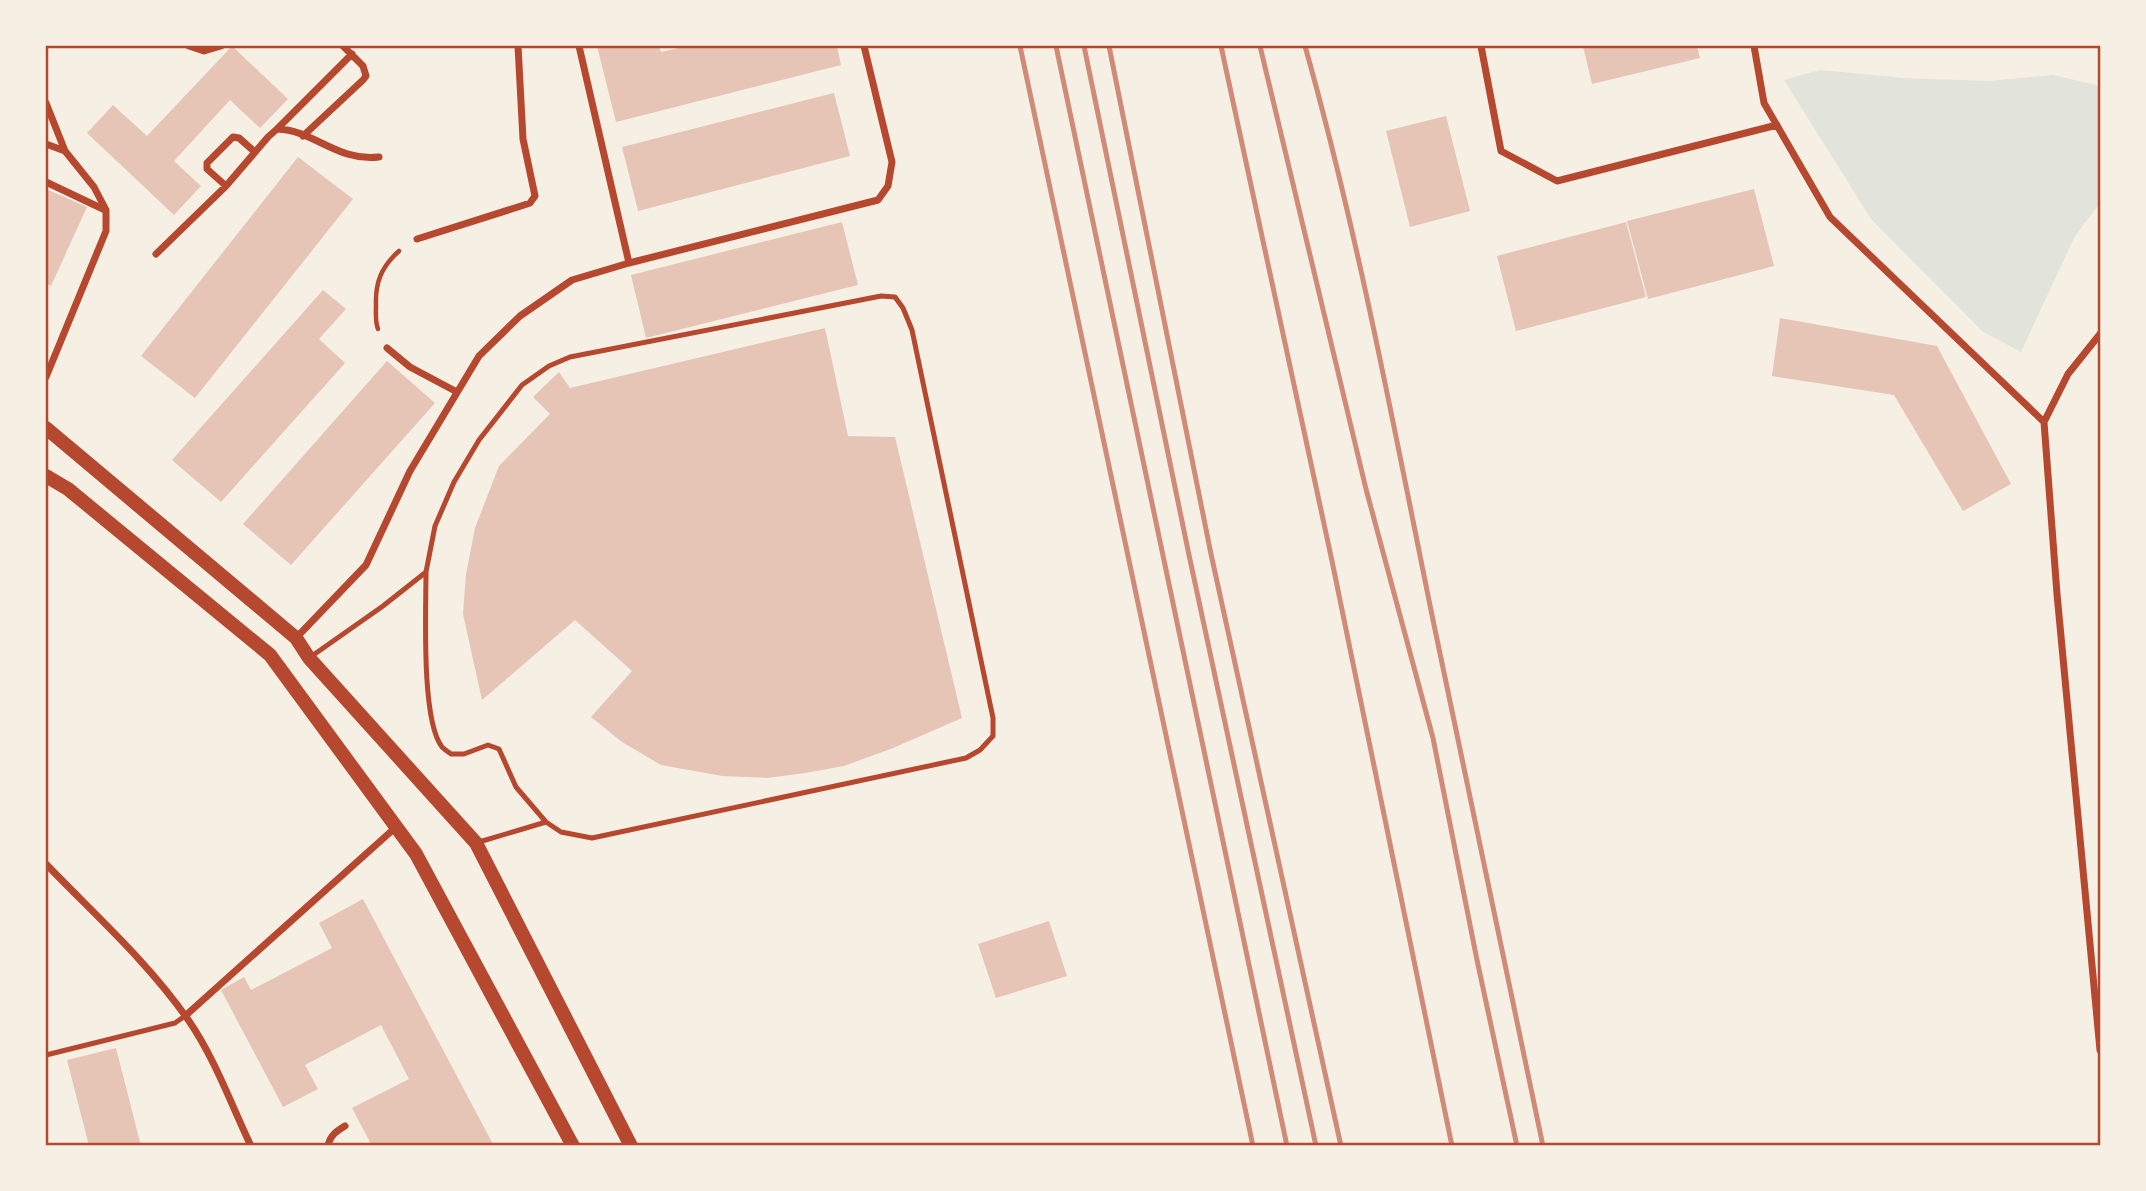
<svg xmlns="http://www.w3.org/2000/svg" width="2146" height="1191" viewBox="0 0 2146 1191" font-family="'Space Grotesk',sans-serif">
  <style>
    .green { fill: #e2e4dc }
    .building { fill: #e6c5b7 }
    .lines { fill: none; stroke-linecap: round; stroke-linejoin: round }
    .path { stroke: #b5482f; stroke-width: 4.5 }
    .service { stroke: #b5482f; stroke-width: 5 }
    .minor { stroke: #b5482f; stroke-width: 7 }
    .secondary { stroke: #b5482f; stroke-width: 14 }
    .rail { stroke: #cf8b77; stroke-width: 5 }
    .neatline { fill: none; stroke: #b5482f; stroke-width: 2.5 }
  </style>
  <rect width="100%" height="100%" fill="#f6efe4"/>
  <!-- green -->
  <path class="green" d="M1820,70L1904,78L1989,81L2053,75L2100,86V203L2075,236L2021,352L1982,331L1871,219L1784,80Z"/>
  <!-- building -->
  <path class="building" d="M232,46L288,99L260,128L230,100L174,161L201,186L174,215L87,133L113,105L147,136Z
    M597,46H659L661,52L688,46H837L841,65L616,122Z
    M1583,46H1697L1700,58L1592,84Z
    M834,93L850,156L638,211L622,147Z
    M1446,116L1470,211L1410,227L1386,131Z
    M298,157L353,199L195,398L141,356Z
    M46,189L87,207L51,286L46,283Z
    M1754,189L1774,266L1648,299L1627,221Z
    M842,222L858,285L646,338L631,275Z
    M1626,222L1646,297L1516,331L1497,256Z
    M323,290L346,309L319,339L345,363L221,502L172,460Z
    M1780,318L1937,346L2011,484L1963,511L1894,395L1772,376Z
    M825,328L848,436L895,437L962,718L893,748L844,766L805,773L767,778L722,776L661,765L622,742L591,717L632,671L575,620L482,700L463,614L466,574L475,528L499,466L550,414L533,397L559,372L570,388Z
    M387,361L435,403L291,565L243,524Z
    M363,899L494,1146H372L352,1108L409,1079L381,1025L305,1065L318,1089L283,1107L221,990L244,977L251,990L332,948L319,923Z
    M1049,921L1067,976L996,998L978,944Z
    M116,1048L141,1146H89L67,1060Z"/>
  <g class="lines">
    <!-- path -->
    <path class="path" d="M378,329C375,321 376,314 376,306C375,283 381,267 399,251"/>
    <!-- service -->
    <path class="service" d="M309,658L383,606L426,572L435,526L454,482L479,440L522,385L549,366L570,357L881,296L895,297L903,308L912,330L993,718V736L980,750L966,758L592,838L561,832L546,822L516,787L499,749L488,745L464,754H451C448,752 445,750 442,747C421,720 426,610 426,572
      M479,842L546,822
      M46,1055L175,1023L185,1016"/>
    <!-- minor -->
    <path class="minor" d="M189,46L204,51L221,46
      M579,46L629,263
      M1481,46L1501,151L1557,181L1777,125
      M1754,46L1764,103L1830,217L2044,422
      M46,103L65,151L94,187L106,210V231L46,377
      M277,129L352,54
      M303,136L363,80L366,76L363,66L343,46
      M46,144L65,151
      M46,182L105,210
      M226,186L207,169V163L233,137L239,138L255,152
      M417,239L521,206L530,203L535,196L523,139L518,46
      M156,254L226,186L268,137L277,129C314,130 337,162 379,157
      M2100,334L2068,374L2044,422L2057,594L2100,1050
      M387,348L410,367L457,392
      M296,638L366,565L410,471L479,356L520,316L572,280L629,263L878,200L888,186L892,162L864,46
      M46,864C95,915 149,963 189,1021C215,1059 231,1104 251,1146
      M185,1016L396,827
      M328,1146C330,1135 337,1131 345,1126"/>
    <!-- secondary -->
    <path class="secondary" d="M46,428L296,638L309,658L476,843L631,1146
      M46,476L68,489L270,655L416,854L573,1146"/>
    <!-- rail -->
    <path class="rail" d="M1020,46L1253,1146
      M1056,46L1287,1146
      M1084,46L1189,555L1316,1146
      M1109,46L1211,554L1341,1146
      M1221,46L1332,561L1452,1146
      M1260,46L1366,489L1433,738L1477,960L1517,1146
      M1305,46C1358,234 1394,428 1433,620C1468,795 1507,970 1543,1146"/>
  </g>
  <!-- border -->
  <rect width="2146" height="1191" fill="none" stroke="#f6efe4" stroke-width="94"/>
  <rect x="47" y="47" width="2052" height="1097" class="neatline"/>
</svg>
